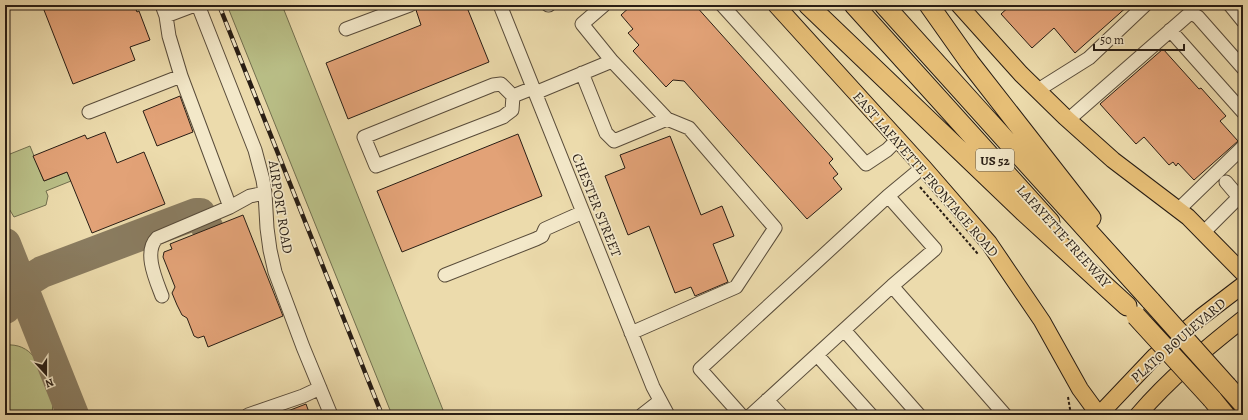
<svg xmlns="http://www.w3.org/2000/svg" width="1248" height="420" viewBox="0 0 1248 420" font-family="Alegreya,serif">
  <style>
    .green { fill: #bac088; stroke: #716e4e }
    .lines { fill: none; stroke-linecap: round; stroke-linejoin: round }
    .taxiway { stroke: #8a7c60; stroke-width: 32 }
    .building { fill: #e2a277; stroke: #281d14 }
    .minor-casing { stroke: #594c3a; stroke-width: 15 }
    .major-casing { stroke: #281d14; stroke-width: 18 }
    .highway-casing { stroke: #281d14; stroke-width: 21 }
    .path { stroke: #281d14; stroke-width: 2; stroke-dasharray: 3 2; stroke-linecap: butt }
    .minor { stroke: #f3e8c9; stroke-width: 13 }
    .major { stroke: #e6be76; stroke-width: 16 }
    .highway { stroke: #e6be76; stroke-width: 19 }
    .rail-casing { stroke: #281d14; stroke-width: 4.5 }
    .rail { stroke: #f3e8c9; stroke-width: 3; stroke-dasharray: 9; stroke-linecap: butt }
    .highway-bridge-casing { stroke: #281d14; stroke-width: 21; stroke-linecap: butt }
    .highway-bridge { stroke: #e6be76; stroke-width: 19 }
    .labels { text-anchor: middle; stroke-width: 3.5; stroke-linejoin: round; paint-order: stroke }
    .shield { fill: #f3e8c9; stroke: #655a4a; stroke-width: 1 }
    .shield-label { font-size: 13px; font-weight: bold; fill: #281d14 }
    .street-label { font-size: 14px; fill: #281d14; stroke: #f3e8c9 }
  </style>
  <rect width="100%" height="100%" fill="#ecdbac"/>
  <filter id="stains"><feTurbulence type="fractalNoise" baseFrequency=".005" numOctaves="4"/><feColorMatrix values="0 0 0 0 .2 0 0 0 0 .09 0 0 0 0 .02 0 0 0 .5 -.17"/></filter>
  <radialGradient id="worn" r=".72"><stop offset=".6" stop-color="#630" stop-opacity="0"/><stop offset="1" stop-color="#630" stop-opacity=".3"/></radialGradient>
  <!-- green -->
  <path class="green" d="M227,5H282L445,415H392Z
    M30,146L44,181L95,161L106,167L46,191L48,196L46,205L14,217L5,202V156Z
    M5,345C18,344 27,348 35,358L53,401L52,415H5Z"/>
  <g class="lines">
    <!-- taxiway -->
    <path class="taxiway" d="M5,244L73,415
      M5,308L21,285L42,272L196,214H200L208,229"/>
  </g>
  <!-- building -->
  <path class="building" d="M42,5H134L137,12L139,11L150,40L130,47L135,60L73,84Z
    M425,5H466L489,62L348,119L326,63L421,25L416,10L417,8Z
    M632,5H695L833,159L829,163L838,174L833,178L842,189L807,219L684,81L673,80L666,87L633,51L639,45L628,33L633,29L621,15Z
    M1011,5H1129L1075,53L1054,28L1032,48L1001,14Z
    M1163,49L1199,89L1201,88L1226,116L1220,121L1238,141L1194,180L1178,163L1176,166L1173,162L1169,165L1144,137L1136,144L1100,104Z
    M180,96L193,132L157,146L143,111Z
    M105,132L117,163L144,152L165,204L92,233L67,172L44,181L33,156L85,135L87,139Z
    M518,134L542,196L402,252L377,191Z
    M670,136L701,215L722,206L734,236L713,244L728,282L695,296L691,287L675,293L649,226L628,235L605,176L625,168L620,155Z
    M243,215L283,316L208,347L204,336L198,338L194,336L187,318L182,315L177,305L172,293L175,287L163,257L164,252L172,249L170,244Z
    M306,404L310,415H281L280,414Z"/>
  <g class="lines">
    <!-- minor casing -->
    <g class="minor-casing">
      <path id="minor" d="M198,5L255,150L263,180L265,193L267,228L270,250L275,272L303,347L331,415
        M500,5L653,387L668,415
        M548,5H549
        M722,5L866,164L887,150L898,139
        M1230,5L1243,21
        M166,16L195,5
        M346,29L410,5
        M1170,30L1243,112
        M612,61L667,119L689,128L775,228L736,287L631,333
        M582,73L606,133L614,141L667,119
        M181,76L230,207
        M1038,90L1089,58L1145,5
        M535,93L612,61L582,24L604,5
        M513,96L512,110L503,117L376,166L364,137L493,85L501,84L513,96L533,88
        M89,112L181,76L169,36L166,16L162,5
        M1068,120L1188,15L1193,14L1198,17L1243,68
        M1226,182L1243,202
        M888,196L923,167
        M1178,210L1243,147
        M1203,233L1239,197
        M445,275L536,239L542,236L545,229L583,212
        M162,296C156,280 143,252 157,238L230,207L250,196L265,193
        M844,330L919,415
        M817,355L871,415
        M767,400L781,415
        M248,415L303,396L320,388
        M642,415L660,401
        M741,415L700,369L888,196L935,249L892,286L1005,415
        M751,415L892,286"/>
    </g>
    <!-- major casing -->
    <g class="major-casing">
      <path id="major" d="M776,5L923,167L989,243L1042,321L1080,389L1099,415
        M959,5L1021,74L1065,117L1113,160L1188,217L1243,273
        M1099,415L1155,356L1201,317L1243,285
        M1138,415C1169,379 1205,349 1243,319"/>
    </g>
    <!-- highway casing -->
    <g class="highway-casing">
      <path id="highway" d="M808,5L1023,211L1127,306
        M854,5L1050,222
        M884,5L1151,301
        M929,5L970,63L1091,218
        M1227,386L1243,404
        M1212,399L1225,415"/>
    </g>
    <!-- path -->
    <path class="path" d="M920,187L978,254
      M1068,397L1071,415"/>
    <!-- minor -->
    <use href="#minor" class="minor"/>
    <!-- major -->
    <use href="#major" class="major"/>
    <!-- highway -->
    <use href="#highway" class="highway"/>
    <!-- rail casing -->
    <g class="rail-casing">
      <path id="rail" d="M219,5L382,415"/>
    </g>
    <!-- rail -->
    <use href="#rail" class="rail"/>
    <!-- highway-bridge casing -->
    <g class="highway-bridge-casing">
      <path id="highway-bridge" d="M1151,301L1227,386
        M1136,316L1212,399"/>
    </g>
    <!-- highway-bridge -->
    <use href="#highway-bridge" class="highway-bridge"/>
  </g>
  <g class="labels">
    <!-- shield labels -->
    <rect class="shield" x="976" y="149" width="38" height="22" rx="3"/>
    <g class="shield-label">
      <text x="995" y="165">US 52</text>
    </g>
    <!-- street labels -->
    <g class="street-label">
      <text transform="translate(926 174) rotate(49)" y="5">EAST LAFAYETTE FRONTAGE ROAD</text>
      <text transform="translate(597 205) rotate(68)" y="5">CHESTER STREET</text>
      <text transform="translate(281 207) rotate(81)" y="5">AIRPORT ROAD</text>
      <text transform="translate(1064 236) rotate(48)" y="5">LAFAYETTE FREEWAY</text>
      <text transform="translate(1178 340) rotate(-41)" y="5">PLATO BOULEVARD</text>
    </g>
  </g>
  <!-- margin -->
  <rect width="1248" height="420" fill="none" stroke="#ecdbac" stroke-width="20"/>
  <rect x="6" y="6" width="1236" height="408" fill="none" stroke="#281d14" stroke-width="2"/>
  <rect x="10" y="10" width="1228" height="400" fill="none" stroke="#281d14"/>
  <!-- north arrow -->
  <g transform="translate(46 374) rotate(159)" stroke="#f3e8c9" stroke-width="3" paint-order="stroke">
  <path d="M0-3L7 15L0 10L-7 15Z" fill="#281d14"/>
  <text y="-6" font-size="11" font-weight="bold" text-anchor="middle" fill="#281d14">N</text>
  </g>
  <!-- scale -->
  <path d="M1094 44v6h90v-6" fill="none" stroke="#281d14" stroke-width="2"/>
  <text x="1100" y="44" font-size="12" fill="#281d14" stroke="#f3e8c9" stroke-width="3" paint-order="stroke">50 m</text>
  <rect width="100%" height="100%" filter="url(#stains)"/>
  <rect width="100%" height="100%" fill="url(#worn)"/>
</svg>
